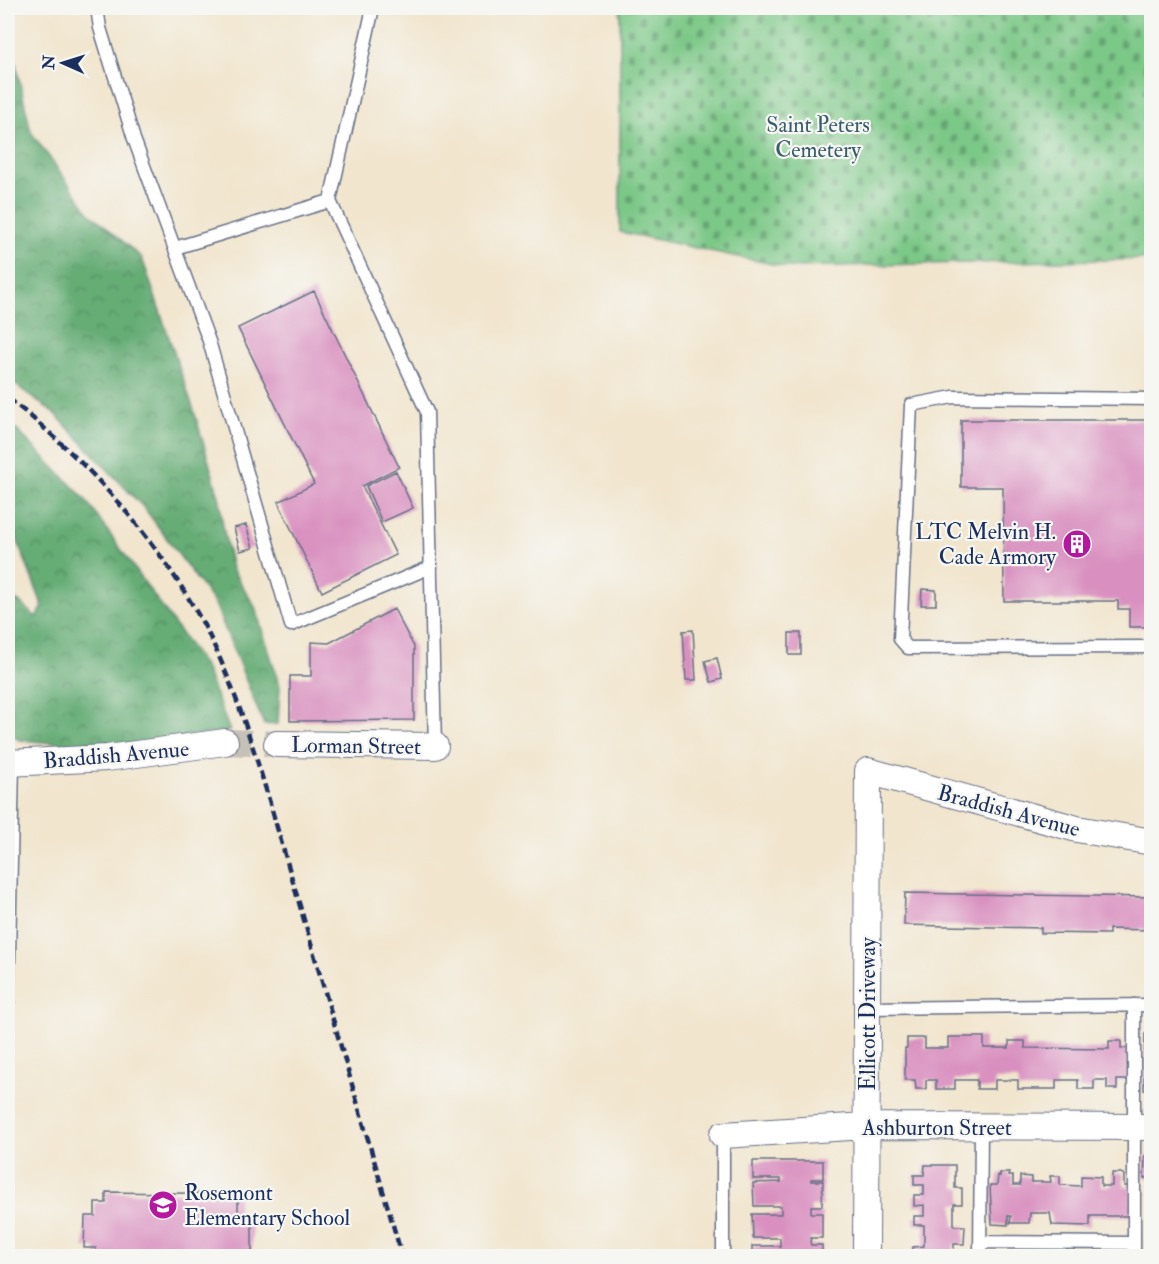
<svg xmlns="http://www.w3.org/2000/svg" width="1159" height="1264" viewBox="0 0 1159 1264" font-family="'IM FELL Double Pica',serif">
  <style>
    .forest { fill: url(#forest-crowns); stroke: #406e69; stroke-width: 1.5 }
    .cemetery { fill: url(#cemetery-stones); stroke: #4c7c72; stroke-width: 1.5 }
    .building { fill: #d990c0 }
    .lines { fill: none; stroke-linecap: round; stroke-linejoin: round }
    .street-tunnel { stroke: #c6c1b7; stroke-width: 26; stroke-dasharray: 26 13; stroke-linecap: butt }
    .lane-casing { stroke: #666f85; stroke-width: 15 }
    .street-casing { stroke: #666f85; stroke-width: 28 }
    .lane { stroke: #fff; stroke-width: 12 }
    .street { stroke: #fff; stroke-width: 26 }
    .rail { stroke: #1b2f5e; stroke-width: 4.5; stroke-dasharray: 9 4.5; stroke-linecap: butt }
    .labels { text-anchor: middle; stroke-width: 4.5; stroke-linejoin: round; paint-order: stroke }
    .park-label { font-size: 22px; fill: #385d6a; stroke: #f6f6f2 }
    .poi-label { font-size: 22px; fill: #1b2f5e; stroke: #f6f6f2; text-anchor: end }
    .street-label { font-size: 22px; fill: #1b2f5e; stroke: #f6f6f2 }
  </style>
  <defs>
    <pattern id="forest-crowns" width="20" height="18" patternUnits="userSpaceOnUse" patternTransform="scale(1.5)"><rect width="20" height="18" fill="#65ac74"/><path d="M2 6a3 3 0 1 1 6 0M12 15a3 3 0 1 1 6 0" fill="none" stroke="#528c62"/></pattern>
    <pattern id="cemetery-stones" width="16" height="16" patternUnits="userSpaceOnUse" patternTransform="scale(1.5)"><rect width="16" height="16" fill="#7cc887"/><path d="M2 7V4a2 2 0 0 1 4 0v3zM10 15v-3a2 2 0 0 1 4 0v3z" fill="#65a372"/></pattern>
  </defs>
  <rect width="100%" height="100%" fill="#f6f6f2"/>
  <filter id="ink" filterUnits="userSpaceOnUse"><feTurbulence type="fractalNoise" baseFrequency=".0167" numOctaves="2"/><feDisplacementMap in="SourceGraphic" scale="12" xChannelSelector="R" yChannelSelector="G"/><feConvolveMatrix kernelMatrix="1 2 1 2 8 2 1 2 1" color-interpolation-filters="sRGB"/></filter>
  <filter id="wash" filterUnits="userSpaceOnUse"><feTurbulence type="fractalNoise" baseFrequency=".008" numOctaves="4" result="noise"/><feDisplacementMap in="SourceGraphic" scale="24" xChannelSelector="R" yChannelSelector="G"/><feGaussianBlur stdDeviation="1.35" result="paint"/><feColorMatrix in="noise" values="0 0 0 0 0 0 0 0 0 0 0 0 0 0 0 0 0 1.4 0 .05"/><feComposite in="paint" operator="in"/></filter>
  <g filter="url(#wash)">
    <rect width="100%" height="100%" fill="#f1e5cd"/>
    <!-- forest -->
    <path class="forest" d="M8,29L31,132L89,212L142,258L194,411L220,500L223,527L232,569L255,607L280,686L278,724L264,725L215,604L145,509L55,414L8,379Z
      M8,421L85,499L205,667L230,731L100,747L19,740L8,732V595L22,604L36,617L43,607L8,516Z"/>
    <!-- cemetery -->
    <path class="cemetery" d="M620,8H1151V259L786,267L620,232Z"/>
    <g id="blocks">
      <!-- building -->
      <path class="building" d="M314,291L399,467L362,486L396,555L322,592L278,502L314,484L238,328Z
        M961,420H1152V627H1129V609H1118V601H1004L1003,487H961Z
        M396,471L413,508L382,522L366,486Z
        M246,525L253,548L240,551L234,528Z
        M922,589L936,590V605H921Z
        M394,609L414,647V720L290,721V676H311V642L329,643Z
        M693,630L696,680H686L683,631Z
        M789,633H801V655H789Z
        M717,658L722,679L711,682L705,661Z
        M905,893L1152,897V930L1109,929V934L1041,933V928L904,925Z
        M1145,1034L1152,1035V1090H1144Z
        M948,1037H984V1048H1009V1041H1025V1048L1109,1049V1041H1121V1049L1128,1048V1080H1117V1089H1107V1080H1094V1089H1078V1080H1056V1089H1018V1080H995V1089H977V1080H955V1089H936V1080H926V1089H916L915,1080H905V1048H907V1038H925V1048H948Z
        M1145,1156H1152V1178H1144Z
        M753,1161H823V1179H811V1181H823L822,1206H811V1213H822V1238H811L810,1242L811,1245H822V1256H752V1246H780V1238H753L752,1214H781V1206H754L753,1183L781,1182V1179H753Z
        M925,1165H955V1188H962V1204H954V1226H965L964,1244H954V1256H913V1247L924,1246V1225H914V1216H924V1205L914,1206V1195H924V1185H914V1175H924Z
        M1000,1173H1009L1008,1176H1013V1185H1020V1176L1031,1177V1182H1051L1050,1176H1060V1185L1081,1186V1176L1101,1177V1186H1112V1173H1121L1124,1175V1186H1132V1216H1090V1226L1052,1225L1050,1213H1030L1029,1223H1010L1011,1216H1008V1225L992,1224L990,1185H997L998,1175L1000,1176Z
        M106,1192L238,1194V1221H252V1253L241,1252V1256H96V1248H84L85,1216H95V1203H106Z"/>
    </g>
  </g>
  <g filter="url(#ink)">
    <use href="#blocks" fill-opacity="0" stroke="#666f85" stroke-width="1.5"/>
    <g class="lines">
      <!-- street-tunnel -->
      <path class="street-tunnel" d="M225,742L277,744"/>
      <!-- lane casing -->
      <g class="lane-casing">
        <path id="lane" d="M97,8L100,28L134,139L209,341L291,625L431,567
          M373,8L330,201L427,412L435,746
          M175,248L330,201
          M1152,399L953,397L911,405L900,639L908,648L1152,647
          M8,1002L13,763
          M867,1008L1152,1005
          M980,1242L1134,1243
          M723,1256V1135
          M980,1256L981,1126
          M1134,1256V1005"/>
      </g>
      <!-- street casing -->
      <g class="street-casing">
        <path id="street" d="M277,744L435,746
          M8,763L107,758L225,742
          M723,1135L866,1126L1152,1127
          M866,1256L868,771L1077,829L1152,842"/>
      </g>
      <!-- lane -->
      <use href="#lane" class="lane"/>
      <!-- street -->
      <use href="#street" class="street"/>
      <!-- rail -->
      <path class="rail" d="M8,398C87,460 157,538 205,627C232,680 250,737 267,793L402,1256"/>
    </g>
  </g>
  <!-- icons -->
  <defs>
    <g id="building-disc" transform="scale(1.5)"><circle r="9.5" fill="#b5179e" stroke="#f6f6f2"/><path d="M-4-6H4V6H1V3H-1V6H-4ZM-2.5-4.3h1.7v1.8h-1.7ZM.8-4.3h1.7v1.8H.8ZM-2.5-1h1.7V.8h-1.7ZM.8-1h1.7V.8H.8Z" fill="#fff"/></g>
    <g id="school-disc" transform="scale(1.5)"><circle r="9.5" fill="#b5179e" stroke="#f6f6f2"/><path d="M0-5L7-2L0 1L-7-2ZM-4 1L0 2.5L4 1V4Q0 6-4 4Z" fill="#fff"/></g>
  </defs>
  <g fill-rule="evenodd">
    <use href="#building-disc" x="1077" y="544"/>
    <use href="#school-disc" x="163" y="1205"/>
  </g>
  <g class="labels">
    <!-- park labels -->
    <g class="park-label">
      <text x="818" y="132">Saint Peters<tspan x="818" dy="25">Cemetery</tspan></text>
    </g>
    <!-- poi labels -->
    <g class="poi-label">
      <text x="1056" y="539">LTC Melvin H.<tspan x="1056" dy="25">Cade Armory</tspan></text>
      <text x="184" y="1200" text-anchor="start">Rosemont<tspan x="184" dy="25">Elementary School</tspan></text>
    </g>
    <!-- street labels -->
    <g class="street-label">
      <text transform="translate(356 745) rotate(1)" y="8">Lorman Street</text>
      <text transform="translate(116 754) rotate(-5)" y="8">Braddish Avenue</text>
      <text transform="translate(1009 810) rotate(15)" y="8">Braddish Avenue</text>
      <text transform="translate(867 1014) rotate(-90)" y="8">Ellicott Driveway</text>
      <text x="937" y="1135">Ashburton Street</text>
    </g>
  </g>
  <!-- margin -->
  <rect width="1159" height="1264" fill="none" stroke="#f6f6f2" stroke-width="30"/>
  <!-- north arrow -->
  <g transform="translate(63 63) rotate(273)" stroke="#f6f6f2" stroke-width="4.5" paint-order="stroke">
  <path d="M0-4.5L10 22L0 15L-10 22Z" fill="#1b2f5e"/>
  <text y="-9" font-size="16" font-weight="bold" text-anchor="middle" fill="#1b2f5e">N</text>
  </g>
</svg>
